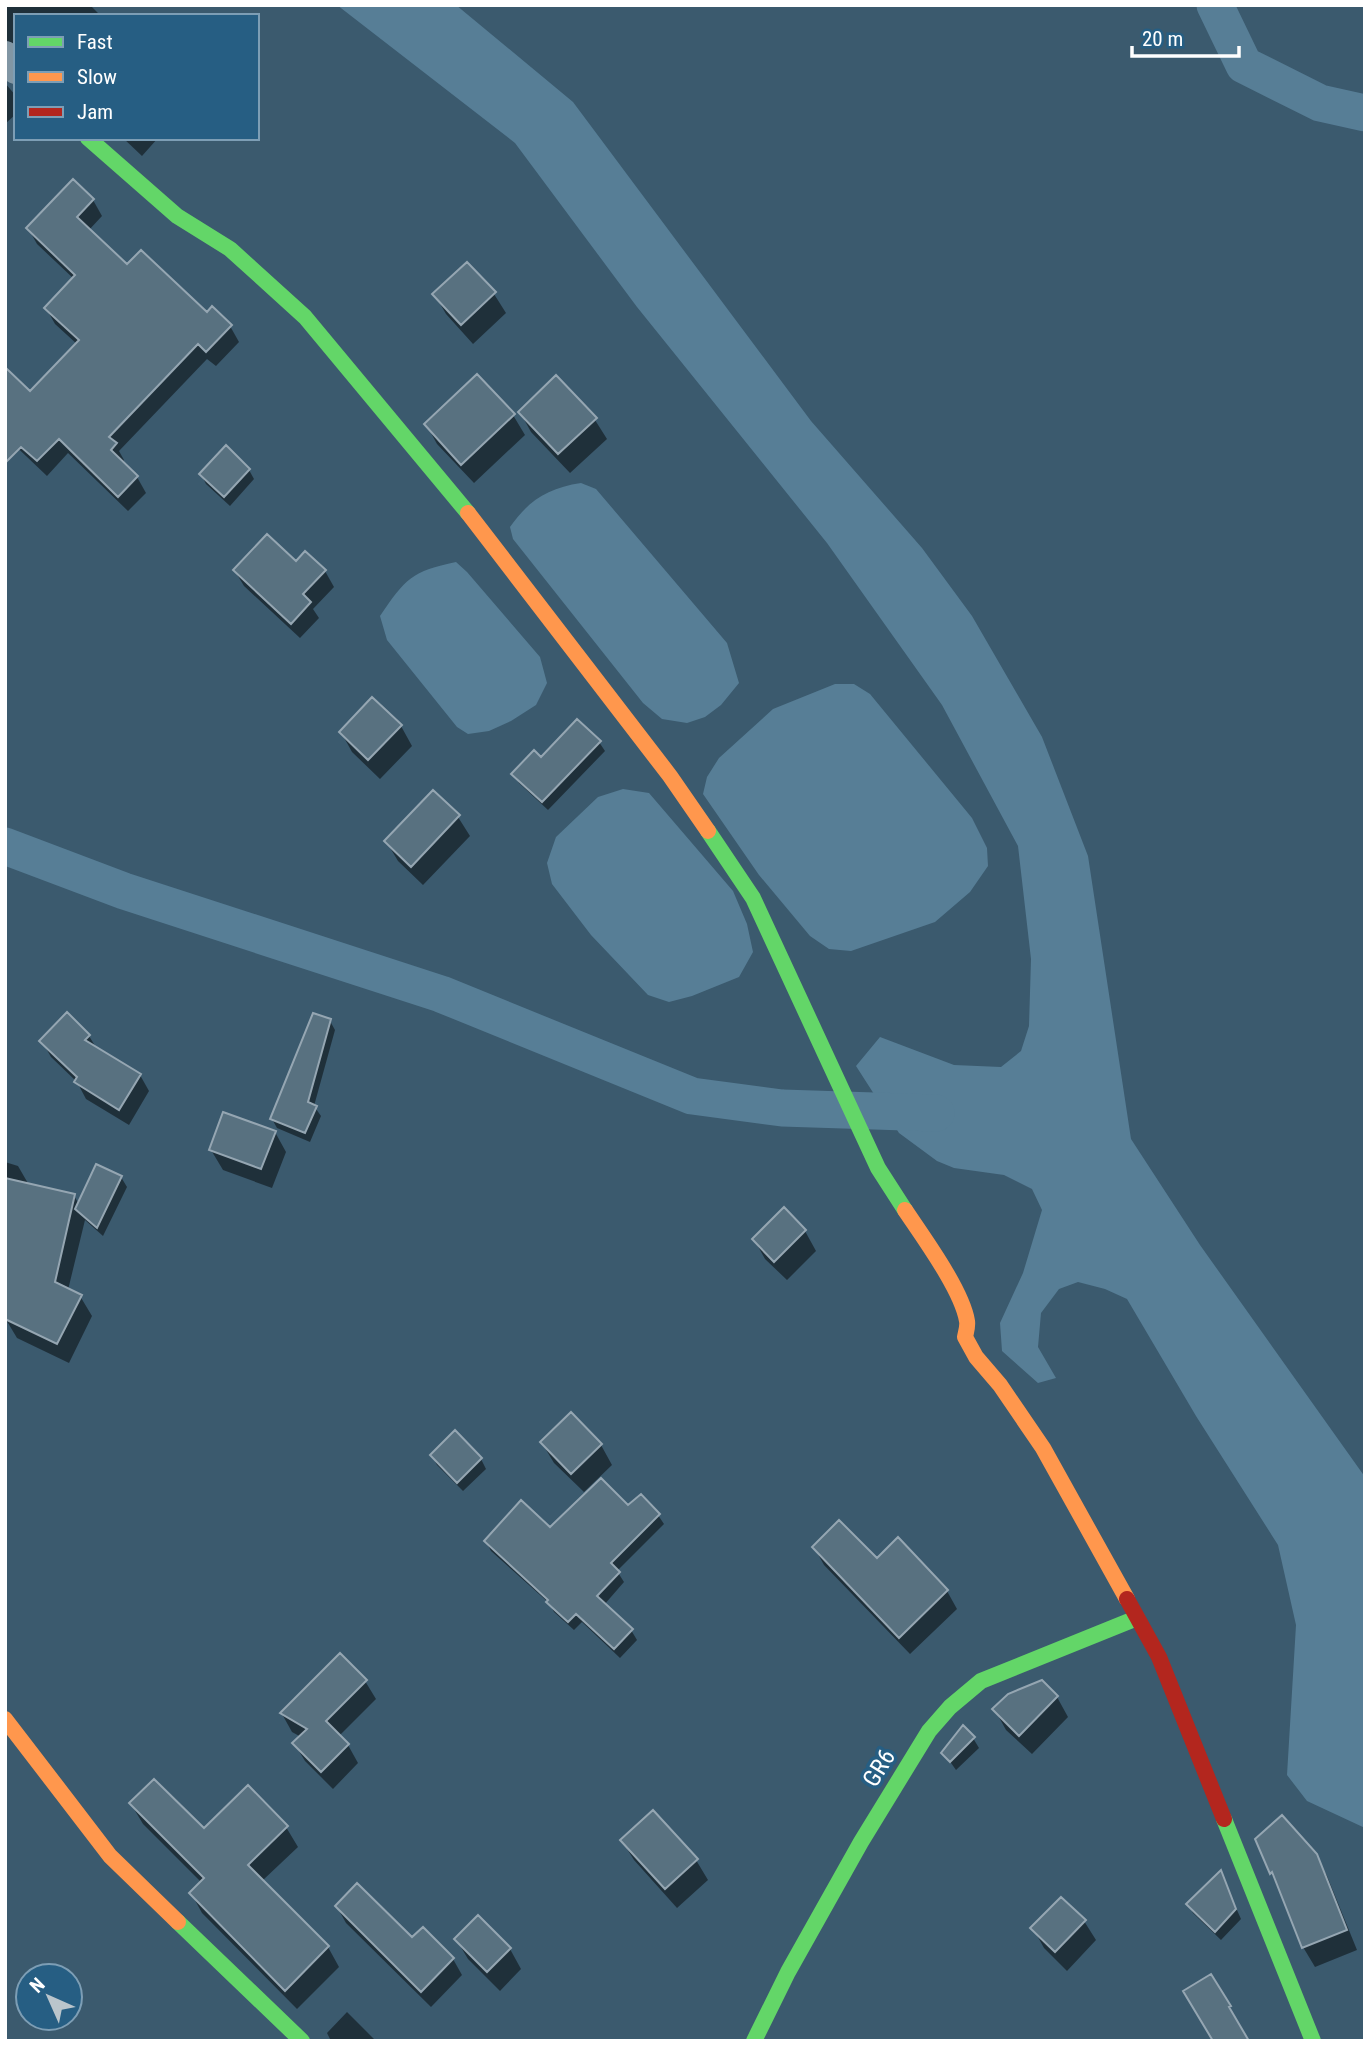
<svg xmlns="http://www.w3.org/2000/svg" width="1370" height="2046" viewBox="0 0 1370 2046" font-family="'Roboto Condensed',sans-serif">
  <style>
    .water { fill: #577e96 }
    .shadow { fill: #0007 }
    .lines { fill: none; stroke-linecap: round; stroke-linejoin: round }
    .canal { stroke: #577e96; stroke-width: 37 }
    .building { fill: #587180; stroke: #95a6b2; stroke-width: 2 }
    .street { stroke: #8196a4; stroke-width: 32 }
    .fast { stroke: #63d668; stroke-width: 16 }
    .slow { stroke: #ff974d; stroke-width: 16 }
    .jam { stroke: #b3261e; stroke-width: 16 }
    .labels { text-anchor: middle; stroke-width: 7; stroke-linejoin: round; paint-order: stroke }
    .street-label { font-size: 24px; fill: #fff; stroke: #265e83 }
  </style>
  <rect width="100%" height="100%" fill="#3b5a6e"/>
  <!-- water -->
  <path class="water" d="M337,5H456L573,102L811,421L922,548L972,616L1042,737L1088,856L1131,1139L1200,1245L1365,1477V1828L1307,1801L1287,1775L1296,1625L1278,1545L1196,1416L1127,1299L1105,1289L1078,1282L1059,1289L1041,1313L1038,1347L1056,1378L1038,1383L1002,1351L1000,1323L1023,1273L1042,1210L1032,1189L1004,1175L954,1168L937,1161L899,1133L856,1066L880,1037L954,1065L1001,1067L1021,1051L1029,1026L1031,959L1018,846L942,705L827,543L637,307L515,143Z
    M581,483L596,489L727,643L739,683L721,705L705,717L687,723L662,719L643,703L513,539L510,527C529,500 548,488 581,483Z
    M456,562L467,572L540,657L547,683L536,705L511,721L489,731L468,734L457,727L387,640L380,616C405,579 412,571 456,562Z
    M835,684H854L870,694L972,818L987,848L988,866L970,892L935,922L851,951L829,949L810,936L759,875L703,794L707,777L719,758L773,709Z
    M623,789L649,793L733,891L747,924L753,952L739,977L692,996L669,1002L648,995L591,935L552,884L547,863L556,837L598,797Z"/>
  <!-- shadow -->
  <path class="shadow" d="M5,5H90L101,16H16V60L5,64Z
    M5,83L16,96V114L5,124Z
    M123,138H158L142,156Z
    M93,200L102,216L89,230L127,267L230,326L239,342L216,366L207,359L119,451L124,460L122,463L137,477L146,493L128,511L68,453L47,476L5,436L30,394L78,345L55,324L46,308L74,279L37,244L28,228Z
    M467,264L494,294L506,313L473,344L446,314L435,295Z
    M520,412L595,420L607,439L570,473L531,432Z
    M513,415L525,435L474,483L437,444L426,424Z
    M249,470L254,479L230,506L206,484L201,474Z
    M296,563L325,571L334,587L313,609L319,618L300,638L244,586L235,571Z
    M401,726L412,746L380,779L352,752L341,732Z
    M599,742L605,751L548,810L519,783L514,774Z
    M458,817L470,836L423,885L398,861L386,841Z
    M330,1021L335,1030L314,1106L321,1116L310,1142L277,1128L272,1119Z
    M89,1036L97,1049L140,1075L149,1091L129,1125L86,1099L77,1082L51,1057L42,1041Z
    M275,1132L286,1152L272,1188L223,1170L211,1150Z
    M5,1162L18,1166L29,1185L74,1196L79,1204L121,1177L127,1187L103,1236L85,1220L68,1290L80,1296L92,1316L69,1363L17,1338L5,1318Z
    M805,1231L816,1251L787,1280L765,1259L754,1239Z
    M542,1443L601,1445L612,1465L584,1492L554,1463Z
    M432,1456L481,1459L486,1469L463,1491L437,1465Z
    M628,1508L658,1515L664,1524L617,1571L624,1582L604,1605L631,1630L637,1640L620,1658L582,1622L574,1630L554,1612L549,1603L491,1551L486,1541L550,1529Z
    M814,1547L877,1560L947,1591L957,1609L910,1654L824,1565Z
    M365,1681L376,1699L339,1736L348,1745L358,1763L333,1789L305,1761L294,1743L301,1737L292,1732L282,1714Z
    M1041,1682L1057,1697L1068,1717L1032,1754L1006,1730L995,1710Z
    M973,1738L979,1748L956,1770L944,1753Z
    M131,1804L204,1830L286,1827L298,1847L262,1881L328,1947L339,1967L297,2009L202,1913L191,1893L202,1883L143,1824Z
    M1257,1839L1315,1855L1327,1876L1357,1950L1315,1967L1303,1947Z
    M622,1841L696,1860L708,1880L677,1908L634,1860Z
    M1220,1872L1241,1919L1221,1940L1193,1913L1188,1904Z
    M337,1907L412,1939L423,1929L453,1959L462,1975L431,2007L346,1923Z
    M1084,1921L1096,1940L1067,1971L1044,1948L1033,1928Z
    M456,1939L510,1949L521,1969L500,1991L468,1959Z
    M347,2012L376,2041H331L327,2033Z"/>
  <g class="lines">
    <!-- canal -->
    <path class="canal" d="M1215,5L1244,65L1320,103L1365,113
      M5,846L124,891L441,994L692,1096L782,1108L936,1113"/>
  </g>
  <!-- building -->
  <path class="building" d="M73,179L94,199L77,217L127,264L141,250L207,312L212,306L232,325L206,352L198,344L109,437L117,443L111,450L138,476L118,497L59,439L37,461L21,447L5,463V367L30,391L79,340L44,308L75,275L26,228Z
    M467,262L496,292L461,325L432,294Z
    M477,374L515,414L461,465L424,424Z
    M556,375L597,418L558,454L518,412Z
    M226,445L250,469L224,497L199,474Z
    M267,534L296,561L305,551L326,570L303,594L311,602L291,624L233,570Z
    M372,697L402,725L368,760L339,732Z
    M577,719L601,741L542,802L511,774L534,750L541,757Z
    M433,790L460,815L411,867L384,841Z
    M67,1012L90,1035L85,1040L141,1074L119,1110L74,1082L77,1077L39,1041Z
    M313,1013L331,1019L308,1102L317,1106L305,1133L270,1119Z
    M223,1112L276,1131L261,1169L209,1150Z
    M96,1164L122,1176L97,1228L75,1209Z
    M5,1178L75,1194L55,1282L82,1295L57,1344L5,1319Z
    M784,1207L806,1230L774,1262L752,1239Z
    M571,1412L602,1444L571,1474L540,1442Z
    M455,1430L482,1458L457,1483L430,1455Z
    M601,1478L628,1505L641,1494L660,1514L611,1563L620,1572L597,1596L633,1629L614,1649L576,1614L568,1622L546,1602L548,1600L484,1541L521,1500L550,1527Z
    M839,1520L877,1558L898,1537L948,1590L899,1638L812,1547Z
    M340,1653L367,1680L326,1721L349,1744L321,1772L292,1743L307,1729L280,1713Z
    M1042,1680L1058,1696L1019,1736L992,1709L1008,1694Z
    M963,1725L975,1737L950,1762L941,1753Z
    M154,1779L204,1828L248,1785L288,1826L248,1865L329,1946L285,1991L189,1893L204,1878L129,1803Z
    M653,1810L698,1859L665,1889L620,1840Z
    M1282,1815L1317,1854L1347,1930L1302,1948L1272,1872L1270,1874L1255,1839Z
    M1221,1870L1236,1909L1215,1932L1186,1904Z
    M357,1883L412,1937L423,1927L454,1958L421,1992L335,1906Z
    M1061,1897L1086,1920L1055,1952L1030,1928Z
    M478,1915L511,1948L487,1972L454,1939Z
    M1211,1974L1231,2006L1229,2007L1249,2041H1213L1183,1991Z"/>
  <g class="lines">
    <!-- street -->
    <path class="street" d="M5,57L16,68"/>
    <!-- fast -->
    <path class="fast" d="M88,138L177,216L230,249L305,317L468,513
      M708,831L753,898L878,1168L905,1210
      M1224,1819L1313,2041
      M178,1922L302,2041
      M754,2041L788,1972L861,1842L929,1731L950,1707L981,1681L1137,1618"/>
    <!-- slow -->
    <path class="slow" d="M468,513L670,776L708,831
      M905,1210C923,1237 962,1290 967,1321C968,1326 966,1332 965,1337L976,1357L1000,1385L1043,1448L1127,1599
      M5,1719L110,1856L178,1922"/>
    <!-- jam -->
    <path class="jam" d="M1127,1599L1159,1657L1224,1819"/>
  </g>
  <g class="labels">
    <!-- street labels -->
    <g class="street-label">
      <text transform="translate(879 1768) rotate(-58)" y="8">GR6</text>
    </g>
  </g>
  <!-- border -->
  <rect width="1370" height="2046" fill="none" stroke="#ffffff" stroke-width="14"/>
  <!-- legend -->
  <rect x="14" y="14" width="245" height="126" fill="#265e83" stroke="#7d9eb5" stroke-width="2"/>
  <rect x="28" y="37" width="35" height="10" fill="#63d668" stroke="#7d9eb5" stroke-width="2"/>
  <text x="77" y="49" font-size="21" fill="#ffffff">Fast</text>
  <rect x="28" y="72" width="35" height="10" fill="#ff974d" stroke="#7d9eb5" stroke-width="2"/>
  <text x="77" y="84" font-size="21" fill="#ffffff">Slow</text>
  <rect x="28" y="107" width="35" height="10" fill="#b3261e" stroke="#7d9eb5" stroke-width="2"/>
  <text x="77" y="119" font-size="21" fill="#ffffff">Jam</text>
  <!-- north arrow -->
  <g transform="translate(49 1997) rotate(315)"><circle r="33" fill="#265e83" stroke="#7d9eb5" stroke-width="2"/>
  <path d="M0-5L12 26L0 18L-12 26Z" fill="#bac5cc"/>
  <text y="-10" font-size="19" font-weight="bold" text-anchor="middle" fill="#ffffff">N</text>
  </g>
  <!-- scale -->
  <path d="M1132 46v10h107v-10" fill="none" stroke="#ffffff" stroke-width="3.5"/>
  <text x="1142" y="46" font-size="21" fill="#ffffff" stroke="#265e83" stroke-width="5" paint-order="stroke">20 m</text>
</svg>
